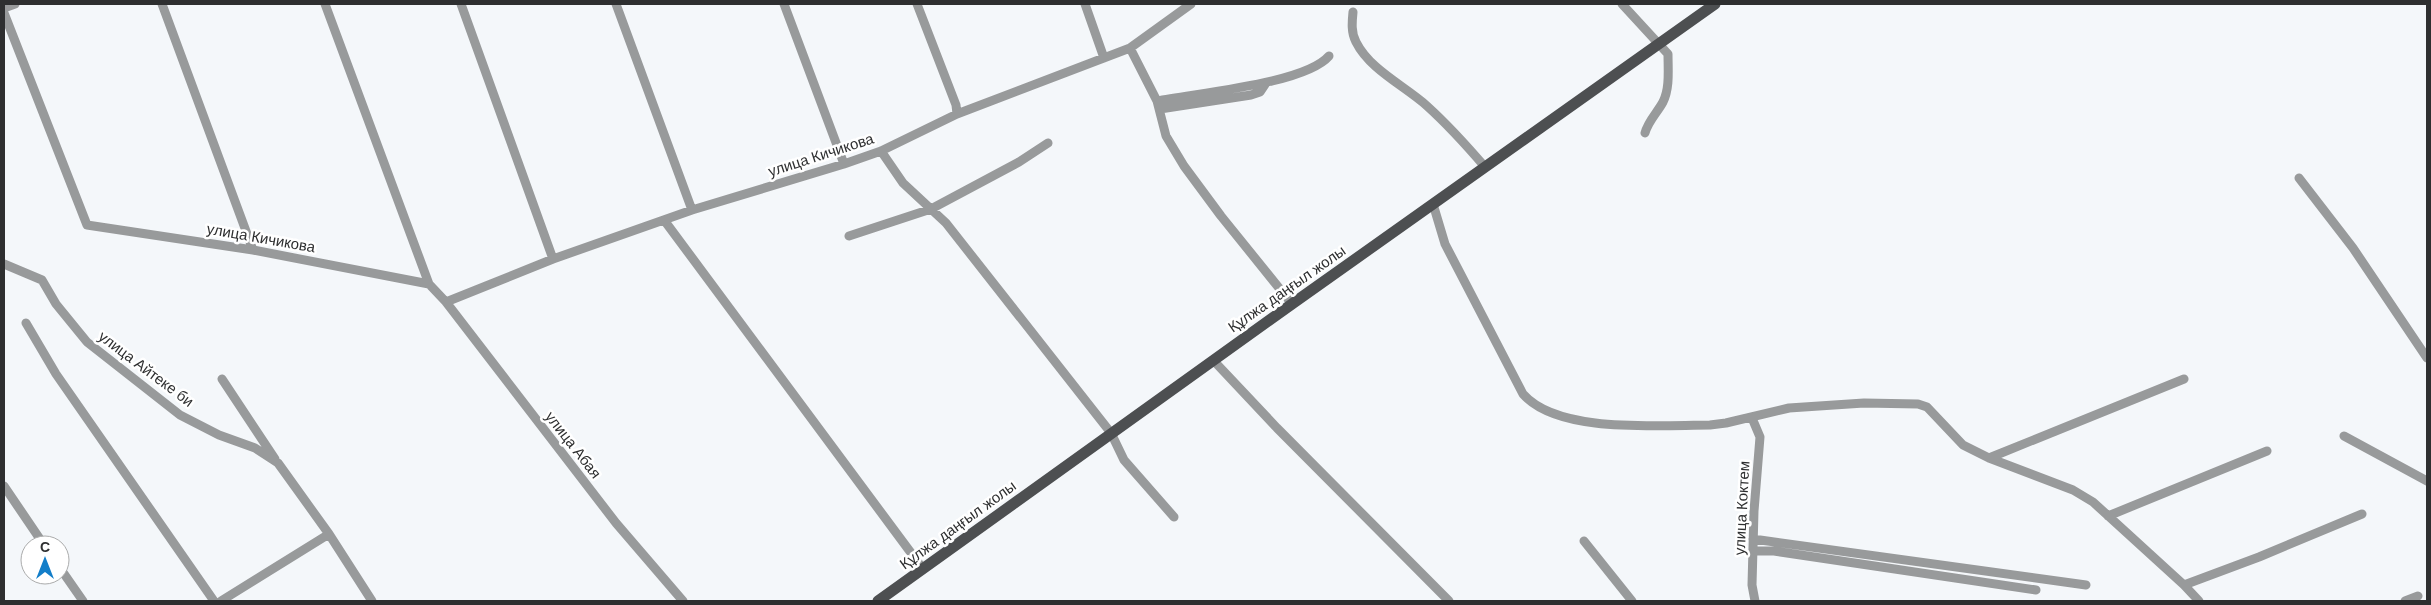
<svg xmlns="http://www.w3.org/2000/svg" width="2431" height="605" viewBox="0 0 2431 605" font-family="'DM Sans',sans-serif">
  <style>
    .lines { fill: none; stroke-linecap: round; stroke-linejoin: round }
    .minor { stroke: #989a9b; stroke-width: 9 }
    .major { stroke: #4d4f51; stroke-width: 11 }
    .labels { text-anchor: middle; stroke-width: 5; stroke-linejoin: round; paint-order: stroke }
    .street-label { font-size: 15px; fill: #2e2f30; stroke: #fff }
  </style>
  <rect width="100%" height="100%" fill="#f4f7fa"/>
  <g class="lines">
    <!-- minor -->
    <path class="minor" d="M162,4L253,250
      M325,4L429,284L446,302L616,523L683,601
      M461,4L553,259
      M616,4L692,210
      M784,4L844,164
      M917,4L956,105L957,114
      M1085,4L1104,58
      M1622,4L1668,54C1668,70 1670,88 1663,102C1657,113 1648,121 1645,133
      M4,8L15,4
      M1353,12C1352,22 1351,33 1356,42C1370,70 1405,86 1427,106C1448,125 1467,146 1485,167
      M4,13L87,225L253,250L429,284
      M1130,48L1157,101L1166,136L1184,166L1221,216L1292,304
      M1157,101C1196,93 1305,84 1329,56
      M1160,109L1251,95L1260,92L1266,83
      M881,151L903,183L946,223L1111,433L1124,460L1174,517
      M2299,178L2353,248L2427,358
      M1433,204L1445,244L1523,394C1558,434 1659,425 1710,425L1726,423L1789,408L1864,403L1918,404L1927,407L1963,445L1989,458L2073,490L2093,502L2184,585L2259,557L2362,514
      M664,220L923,569
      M849,236L931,209L1019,162L1048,143
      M4,264L42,280L56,304L87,342L180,415L219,435L255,448L278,463L329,534L372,601
      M446,302L553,259L692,210L844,164L881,151L957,114L1130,48L1191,4
      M26,323L56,374L214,601
      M1213,360L1277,428L1449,601
      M222,379L275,459
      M1752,418L1760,437L1754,511L1752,585L1755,601
      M2344,436L2427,481
      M1989,458L2184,379
      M4,486L44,545
      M2108,516L2267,451
      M1753,539L2086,585
      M1584,541L1632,601
      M1753,551H1774L2036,590
      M60,568L83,601
      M2184,585L2199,601
      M221,601L329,534
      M2405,601L2418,596"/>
    <!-- major -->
    <path class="major" d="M878,601L1292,304L1715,4"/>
  </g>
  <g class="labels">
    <!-- street labels -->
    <g class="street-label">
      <text transform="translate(821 155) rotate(-18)" y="5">улица Кичикова</text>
      <text transform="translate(261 238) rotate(10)" y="5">улица Кичикова</text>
      <text transform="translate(1287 289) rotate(-35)" y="5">Құлжа даңғыл жолы</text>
      <text transform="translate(146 369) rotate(37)" y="5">улица Айтеке би</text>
      <text transform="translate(573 445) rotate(52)" y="5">улица Абая</text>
      <text transform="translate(1742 508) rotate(-87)" y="5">улица Коктем</text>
      <text transform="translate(958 525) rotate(-36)" y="5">Құлжа даңғыл жолы</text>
    </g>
  </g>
  <!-- border -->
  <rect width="2431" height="605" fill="none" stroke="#2e2f30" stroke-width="10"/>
  <!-- north arrow -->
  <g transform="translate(45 560)"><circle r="24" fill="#ffffff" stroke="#abacac"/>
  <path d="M0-4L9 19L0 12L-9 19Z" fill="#137ec9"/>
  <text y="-8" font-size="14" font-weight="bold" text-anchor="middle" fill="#2e2f30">С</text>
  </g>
</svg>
